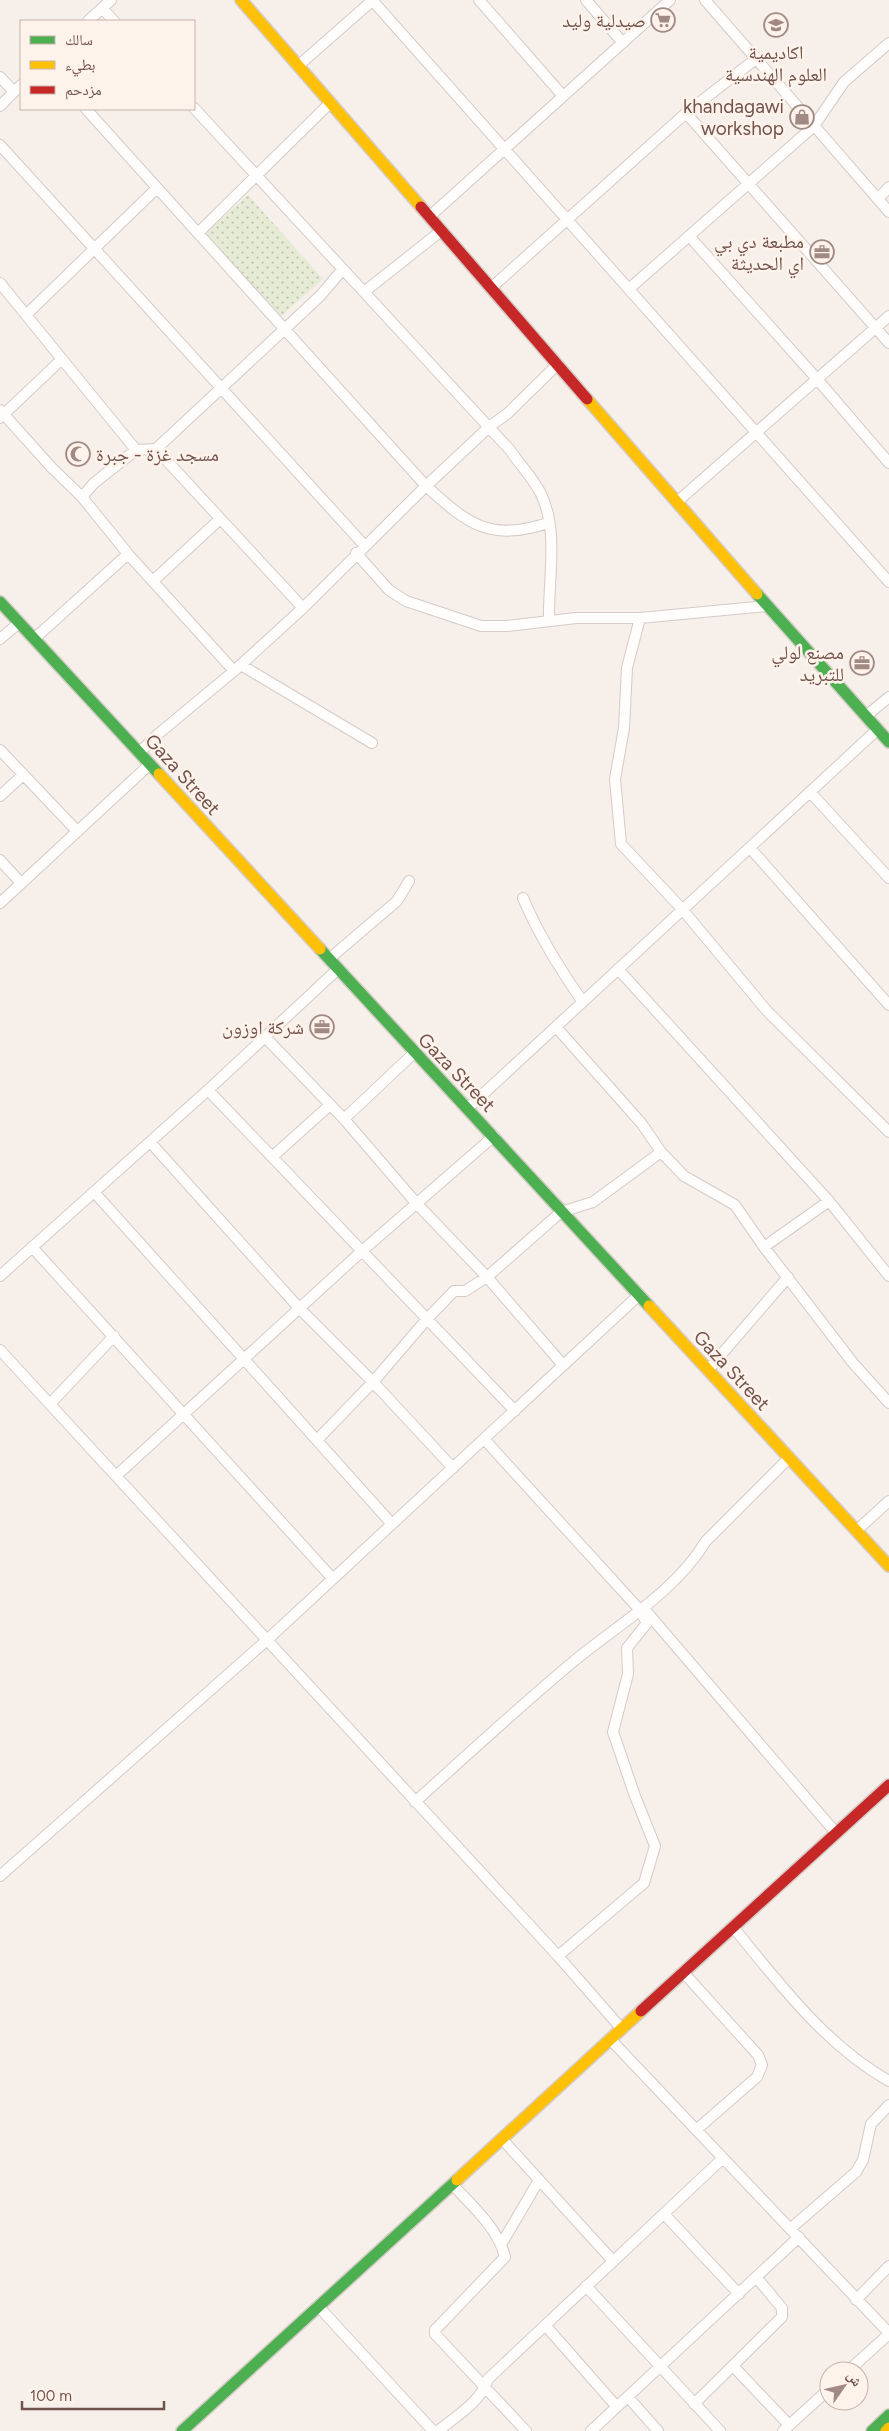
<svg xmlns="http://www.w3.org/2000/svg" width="889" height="2431" viewBox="0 0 889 2431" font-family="Figtree,'Noto Naskh Arabic',sans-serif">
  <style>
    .green { fill: url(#green-dots) }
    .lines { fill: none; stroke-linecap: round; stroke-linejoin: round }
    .street-casing { stroke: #d4cbc7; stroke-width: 12 }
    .fast-casing { stroke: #d5cbc6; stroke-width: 14 }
    .slow-casing { stroke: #d5cbc6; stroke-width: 14 }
    .jam-casing { stroke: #d5cbc6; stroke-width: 14 }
    .street { stroke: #fefdfc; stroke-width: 10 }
    .fast { stroke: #4caf50; stroke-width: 11 }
    .slow { stroke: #ffc107; stroke-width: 11 }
    .jam { stroke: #c62828; stroke-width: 11 }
    .labels { text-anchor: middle; stroke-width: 5; stroke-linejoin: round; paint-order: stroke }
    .poi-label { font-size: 19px; fill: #72534c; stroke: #fef3eb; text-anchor: end }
    .street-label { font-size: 19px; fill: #72534c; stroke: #fef3eb }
  </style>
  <defs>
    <pattern id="green-dots" width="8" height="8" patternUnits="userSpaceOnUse" patternTransform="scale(1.25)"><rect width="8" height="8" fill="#e6ebd6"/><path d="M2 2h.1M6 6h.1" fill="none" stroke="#bfc1b0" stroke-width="1.8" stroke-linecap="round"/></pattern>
  </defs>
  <rect width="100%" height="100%" fill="#f6efea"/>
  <!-- green -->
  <path class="green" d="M248,195L323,279L279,318L204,235Z"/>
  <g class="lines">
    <!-- street casing -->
    <g class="street-casing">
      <path id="street" d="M372,0L889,582
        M479,0L563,96
        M586,0L623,43
        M705,0L889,212
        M102,8L114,21
        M88,21L111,0
        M298,66L373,0
        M0,77L14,92
        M0,106L21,85
        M194,108L510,450C520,465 534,479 541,494C559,531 548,581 549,620
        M86,109L426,486C468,524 489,542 548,523
        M686,113L889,343
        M0,145L364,545
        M878,199L889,187
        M429,217L670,0
        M198,233L330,103
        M690,237L817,379L889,463
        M0,283L136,450L156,449L303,608
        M491,288L686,113L757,58
        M630,288L814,126L844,82L889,43
        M364,292L441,231
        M27,314L157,188
        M0,410L52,468L82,497L128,554L234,671
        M0,418L62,359
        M156,449L320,296L343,269
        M82,497L94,483L136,450
        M678,501L889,316
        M356,553L389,590L406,601L481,626H507L576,618H640L767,606
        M153,581L220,519
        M640,618L627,668L624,728L615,779L621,844L682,909L767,1011L889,1132
        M0,639L19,623
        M34,639L128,554
        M241,665L372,743
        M866,716L889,697
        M0,750L77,831
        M140,752L157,735L234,671L303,608L426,486L489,427L508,413L558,364
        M810,792L889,878
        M0,796L23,775
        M750,848L889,1005
        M0,860L21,883
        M523,898C539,936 559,968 583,1002
        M0,903L149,765
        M329,959L397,901L409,881
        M618,969L829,1201L889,1276
        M556,1027L642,1124L661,1152L684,1176L735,1205L764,1247L853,1363L889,1403
        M265,1037L344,1119L417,1204L487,1277L563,1365
        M208,1090L515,1411
        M468,1108L878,729
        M344,1119L414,1053
        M150,1142L300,1309L373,1382L453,1468
        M272,1157L330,1105
        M94,1192L392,1524
        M32,1247L333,1579
        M764,1247L829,1201
        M0,1276L208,1090L338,969
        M0,1350L558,1956L621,2028
        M708,1370L788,1277
        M50,1404L114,1336
        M484,1439L639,1609L647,1623L627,1648L628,1674L613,1732L635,1796L655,1846L644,1883L558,1956
        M317,1440L373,1382L427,1319L454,1291H465L487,1277L561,1212L593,1202L661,1152
        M116,1476L362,1251L494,1136
        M856,1531L889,1501
        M645,1610L836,1833
        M415,1802C468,1754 520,1706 574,1661C619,1624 676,1591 706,1541L789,1458
        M0,1876L267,1640L639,1295
        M733,1927C779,1983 825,2045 889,2081
        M683,1972L758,2055L762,2065L757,2077L696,2130
        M610,2039L889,2333
        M502,2139L613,2261
        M452,2184C472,2206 498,2228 505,2257L435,2330V2334L526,2431
        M664,2214L739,2294
        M790,2229L856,2172L863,2160L871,2124L889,2105
        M502,2243L539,2180
        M586,2286L720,2431
        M856,2300L889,2266
        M318,2306L433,2431
        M545,2325L617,2407
        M733,2366L789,2425
        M848,2371L889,2334
        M628,2397L658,2431
        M694,2404L782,2317V2308L756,2277
        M438,2431C456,2416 481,2402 488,2379L722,2159
        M591,2431L799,2237
        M783,2431L829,2389"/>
    </g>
    <!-- fast casing -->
    <g class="fast-casing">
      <path id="fast" d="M757,594L889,742
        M0,602L159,774
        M320,949L649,1306
        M182,2431L457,2180
        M872,2431L889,2415"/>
    </g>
    <!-- slow casing -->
    <g class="slow-casing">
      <path id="slow" d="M241,0L421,207
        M587,399L757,594
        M159,774L320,949
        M649,1306L889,1566
        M457,2180L641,2011
        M886,2431L889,2428"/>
    </g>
    <!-- jam casing -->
    <g class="jam-casing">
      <path id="jam" d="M421,207L587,399
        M641,2011L889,1785"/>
    </g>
    <!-- street -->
    <use href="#street" class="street"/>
    <!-- fast -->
    <use href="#fast" class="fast"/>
    <!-- slow -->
    <use href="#slow" class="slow"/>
    <!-- jam -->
    <use href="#jam" class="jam"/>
  </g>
  <!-- icons -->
  <defs>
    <g id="supermarket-ring" transform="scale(1.25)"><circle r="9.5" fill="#fef3eb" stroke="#a08a83" stroke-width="1.5"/><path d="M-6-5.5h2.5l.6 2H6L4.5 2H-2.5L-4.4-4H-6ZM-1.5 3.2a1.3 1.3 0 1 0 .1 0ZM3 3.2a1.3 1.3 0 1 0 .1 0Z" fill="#a08a83"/></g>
    <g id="university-ring" transform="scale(1.25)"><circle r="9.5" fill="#fef3eb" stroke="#a08a83" stroke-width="1.5"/><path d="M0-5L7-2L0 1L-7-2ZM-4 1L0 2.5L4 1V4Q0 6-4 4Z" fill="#a08a83"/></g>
    <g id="shop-ring" transform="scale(1.25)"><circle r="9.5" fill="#fef3eb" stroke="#a08a83" stroke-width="1.5"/><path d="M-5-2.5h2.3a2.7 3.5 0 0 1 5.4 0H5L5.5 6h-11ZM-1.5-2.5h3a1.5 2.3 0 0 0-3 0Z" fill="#a08a83"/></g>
    <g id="office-ring" transform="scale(1.25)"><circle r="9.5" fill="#fef3eb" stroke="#a08a83" stroke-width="1.5"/><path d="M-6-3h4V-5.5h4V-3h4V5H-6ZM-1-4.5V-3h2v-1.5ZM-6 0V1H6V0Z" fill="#a08a83"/></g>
    <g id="mosque-ring" transform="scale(1.25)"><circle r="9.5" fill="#fef3eb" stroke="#a08a83" stroke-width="1.5"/><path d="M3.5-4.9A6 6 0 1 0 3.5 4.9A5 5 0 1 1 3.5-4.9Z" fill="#a08a83"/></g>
  </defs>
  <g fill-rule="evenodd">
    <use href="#supermarket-ring" x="663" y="20"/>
    <use href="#university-ring" x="776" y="25"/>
    <use href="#shop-ring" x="802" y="117"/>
    <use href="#office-ring" x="822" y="252"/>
    <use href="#mosque-ring" x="78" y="454"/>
    <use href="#office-ring" x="862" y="663"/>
    <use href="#office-ring" x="322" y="1027"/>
  </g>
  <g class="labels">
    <!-- poi labels -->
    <g class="poi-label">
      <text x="646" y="27">صيدلية وليد</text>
      <text x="776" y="59" text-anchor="middle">اكاديمية<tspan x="776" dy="22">العلوم الهندسية</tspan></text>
      <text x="784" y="113">khandagawi<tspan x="784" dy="22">workshop</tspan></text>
      <text x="804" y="248">مطبعة دي بي<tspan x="804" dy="22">اي الحديثة</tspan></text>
      <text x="96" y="461" text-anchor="start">مسجد غزة - جبرة</text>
      <text x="844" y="659">مصنع لولي<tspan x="844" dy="22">للتبريد</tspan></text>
      <text x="304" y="1034">شركة اوزون</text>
    </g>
    <!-- street labels -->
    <g class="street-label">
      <text transform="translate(183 774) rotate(48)" y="7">Gaza Street</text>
      <text transform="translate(457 1072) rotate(46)" y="7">Gaza Street</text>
      <text transform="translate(732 1370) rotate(47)" y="7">Gaza Street</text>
    </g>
  </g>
  <!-- legend -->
  <rect x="20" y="20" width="175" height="90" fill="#fef3eb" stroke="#c6b3ab"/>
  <rect x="30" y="36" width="25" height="8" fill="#4caf50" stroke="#c6b3ab"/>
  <text x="65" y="45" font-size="15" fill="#72534c">سالك</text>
  <rect x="30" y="61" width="25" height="8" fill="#ffc107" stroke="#c6b3ab"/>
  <text x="65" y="70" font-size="15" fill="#72534c">بطيء</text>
  <rect x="30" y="86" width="25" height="8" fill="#c62828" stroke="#c6b3ab"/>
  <text x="65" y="95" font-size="15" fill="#72534c">مزدحم</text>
  <!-- north arrow -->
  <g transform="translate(844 2386) rotate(56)"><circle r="24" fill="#fef3eb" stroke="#c6b3ab"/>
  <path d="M0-4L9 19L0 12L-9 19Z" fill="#a08a83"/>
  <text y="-8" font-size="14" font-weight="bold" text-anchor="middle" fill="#72534c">ش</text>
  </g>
  <!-- scale -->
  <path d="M22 2401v8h142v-8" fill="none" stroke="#72534c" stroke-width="2.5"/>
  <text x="30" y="2401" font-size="15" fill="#72534c" stroke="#fef3eb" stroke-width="4" paint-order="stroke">100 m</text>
</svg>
